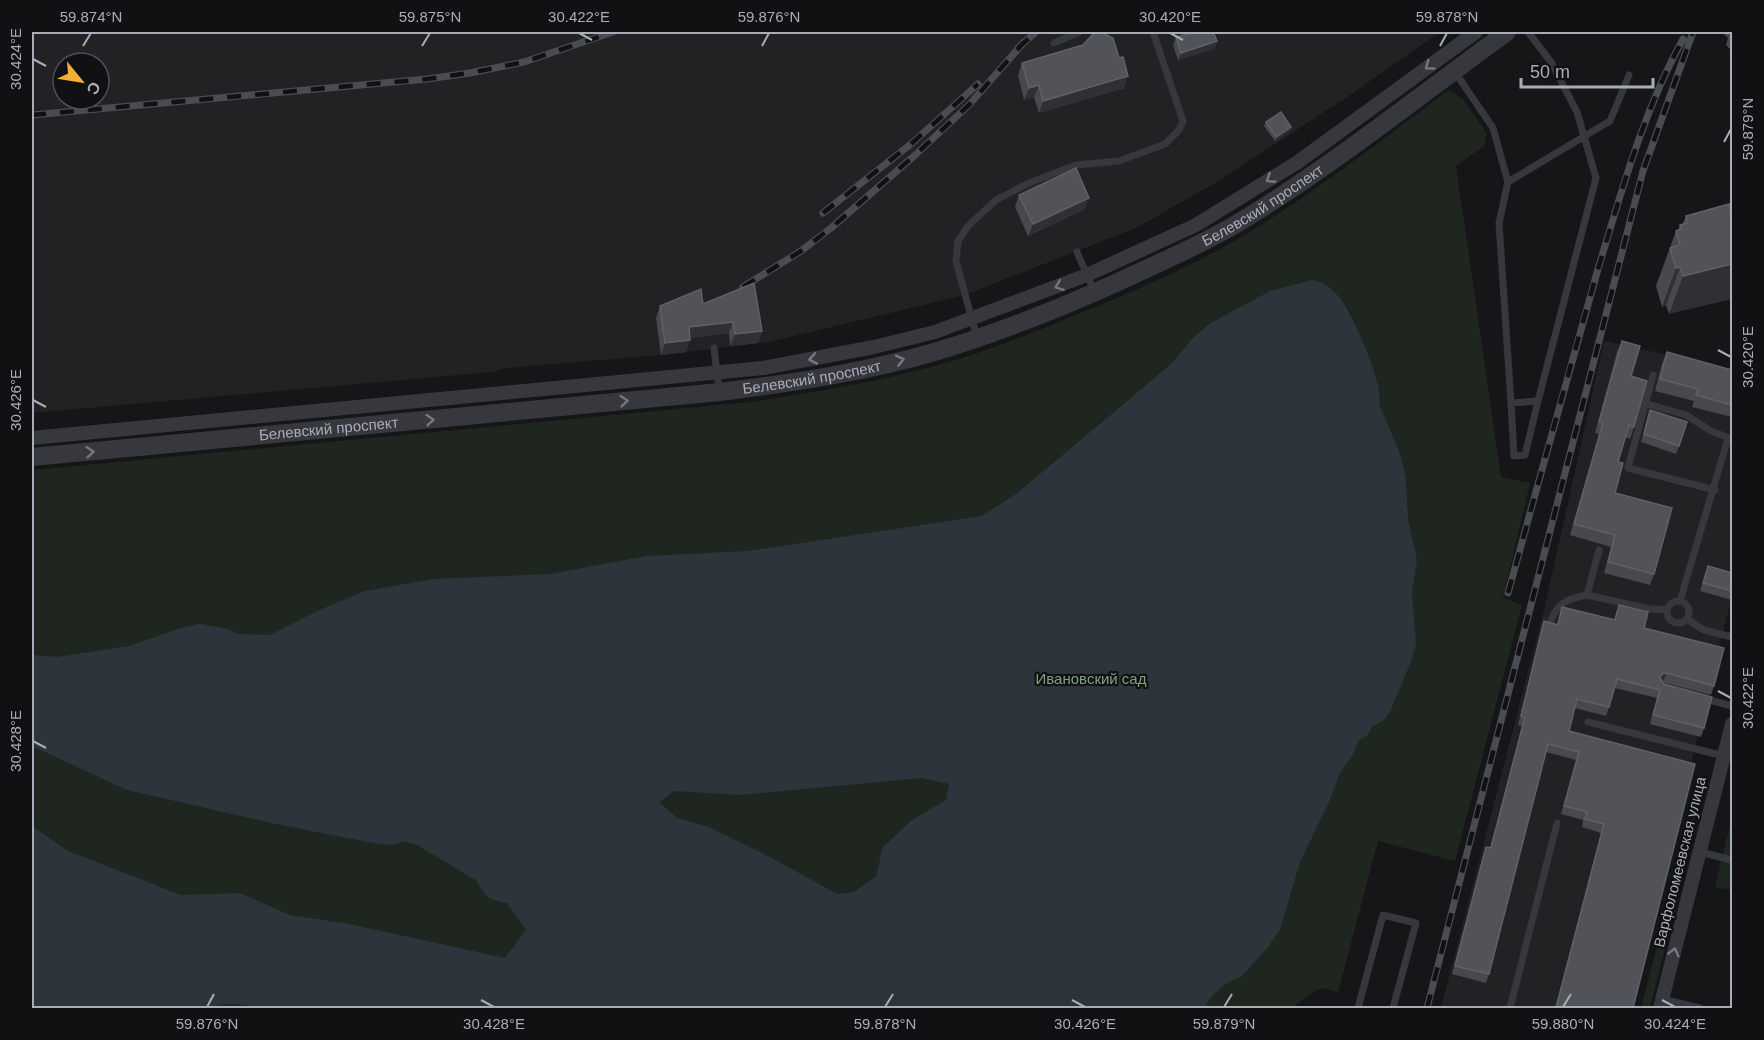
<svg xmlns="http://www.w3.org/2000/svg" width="1764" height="1040" viewBox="0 0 1764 1040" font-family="Arial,sans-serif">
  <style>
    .built { fill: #222225; fill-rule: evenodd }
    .green { fill: #1e261f }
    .water { fill: #2c353c; fill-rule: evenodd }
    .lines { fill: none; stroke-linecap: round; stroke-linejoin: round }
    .service { stroke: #37383d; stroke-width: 7 }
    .minor { stroke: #37383d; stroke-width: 14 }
    .tertiary { stroke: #37383d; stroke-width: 18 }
    .rail-casing { stroke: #4a4c52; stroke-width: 7 }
    .rail { stroke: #111113; stroke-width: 4.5; stroke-dasharray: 14; stroke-linecap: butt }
    .wall { fill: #47494d }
    .shaded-wall { fill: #2f3033 }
    .building { fill: #525359; stroke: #5f6168; stroke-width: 1.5 }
    .oneway { stroke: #757881 }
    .ticks { fill: none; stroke: #a8adb8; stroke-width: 2 }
    .labels { text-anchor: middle; stroke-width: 4.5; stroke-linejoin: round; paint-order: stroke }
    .street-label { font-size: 15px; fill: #a8adb8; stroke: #111113 }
    .park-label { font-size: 15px; fill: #7fa381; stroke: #111113 }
    .neatline { fill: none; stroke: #a8adb8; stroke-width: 2 }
    .ticks-label { font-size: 15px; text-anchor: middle; fill: #a8adb8 }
  </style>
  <rect width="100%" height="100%" fill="#161618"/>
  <!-- built -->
  <path class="built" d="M32,32H1440L1347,97L1215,183L1136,228L965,295L769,342L661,355L506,368L492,372L32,413ZM63,63H99V99H63Z
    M1604,341L1732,369V596L1631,1008H1441L1544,610Z"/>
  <!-- green -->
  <path class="green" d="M1449,90L1463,99L1487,134L1484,146L1456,166L1501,477L1530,483L1503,598L1522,605L1455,861L1378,841L1338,992L1321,988L1296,1004L1295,1008H32V470L750,402C806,394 864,384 919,370C967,359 1015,340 1061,321C1121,297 1181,272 1238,239C1312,195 1380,141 1449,90Z
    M1732,816V890L1715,887Z
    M1665,915L1673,917L1650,1008H1641Z"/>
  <!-- water -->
  <path class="water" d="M1312,280C1323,282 1332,288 1339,297C1352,312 1385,386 1379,404L1401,456L1406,480L1408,520L1417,560L1412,592L1416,643L1412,659L1390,712L1384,720L1372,727L1367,736L1359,740L1353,754L1339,775L1329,802L1300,862L1280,929L1268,947L1242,976L1225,984L1211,997L1204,1008H261C243,1005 227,1001 210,1008H32V826L68,851L181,895L240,893L290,915L349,924L505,958L526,930L507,903C492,902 482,895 477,881L419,846L405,841L392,845L373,843L276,824L127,790L32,746V655L57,657L129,646L184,627L200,624L228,629L238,634L270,635L317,611L365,591L434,579L550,574L647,556L748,551L982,516L1016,494L1125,403L1171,364L1193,338L1209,324L1270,291ZM921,778L949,784L946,800L912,820L883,847L876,876L854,892L837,894L770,857L709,827L677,818L659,802L674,791L740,795Z"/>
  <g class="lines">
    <!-- service -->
    <path class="service" d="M1054,43L1079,32
      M1455,72L1493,128L1508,182L1499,223L1511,403L1538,401L1596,178L1577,112L1551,62L1528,32
      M1508,182L1610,121L1629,75
      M1077,252L1094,291
      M977,338L956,261L958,241L968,226L996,200L1029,183L1076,165L1119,161L1165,144L1179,130L1183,121L1153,32
      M714,348L719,390
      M1653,375L1628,468L1715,490
      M1511,403L1514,456L1525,455L1538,401
      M1647,404L1686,415L1711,431L1732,439
      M1587,595L1599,550
      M1680,601L1728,438
      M1667 612a11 11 0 1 1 22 0a11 11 0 1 1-22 0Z
      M1687,619L1704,630L1732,637
      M1549,627C1555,605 1564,599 1587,595L1650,609L1667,610
      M1702,698L1732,706
      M1588,722L1724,756
      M1700,852L1732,860
      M1662,999L1700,1008
      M1358,1008L1383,915L1416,923L1393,1008
      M1510,1008L1557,823"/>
    <!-- minor -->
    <path class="minor" d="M32,438L763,368L874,347L935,332L1087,275L1196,225L1298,162L1476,32
      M1660,1008L1732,724"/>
    <!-- tertiary -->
    <path class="tertiary" id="s1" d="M32,457L720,392C792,383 867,372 938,351C1008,330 1078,301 1144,270C1176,255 1208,241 1238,223C1331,167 1419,96 1507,32"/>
    <!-- rail casing -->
    <g class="rail-casing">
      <path id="rail" d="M1018,48L1036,32
        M32,115L427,79L470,73L524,62L613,32
        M823,213L911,144L978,84
        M743,287L801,251L831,228L914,156L969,105L1024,42
        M1508,593C1538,485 1567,377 1598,269C1622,190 1643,112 1683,39
        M1427,1008L1643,171L1693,32"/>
    </g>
    <!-- rail -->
    <use href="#rail" class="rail"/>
  </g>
  <!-- wall -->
  <path class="wall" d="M1725,32H1732V51L1726,45L1728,38L1724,34Z
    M1176,37L1217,41L1214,49L1178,60L1173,45Z
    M1022,63L1124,88L1039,113L1034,97L1024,100L1018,75Z
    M1266,122L1291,127L1290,131L1275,141L1264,126Z
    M1019,195L1085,209L1028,236L1015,207Z
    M1731,211L1669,314L1666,305L1662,307L1656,286L1676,231L1678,230L1680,225H1682L1686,216Z
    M703,304L762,331L758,343L730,346L729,333L690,338L686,352L661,355L656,318L660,306Z
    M1622,341L1631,376L1634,427L1630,439L1625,437L1618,462L1615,493L1654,574L1650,585L1604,573L1611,547L1570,535L1599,434L1595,433L1617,352Z
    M1667,352L1732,370V417L1692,407L1694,401L1655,391L1662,364Z
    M1650,410L1679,446L1676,454L1641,442Z
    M1708,566L1732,573V600L1700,591Z
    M1619,605L1644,628L1714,686L1711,695L1662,682L1704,728L1701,737L1650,724L1657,698L1615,688L1606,716L1575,708L1569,731L1695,764L1633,1008H1555L1601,833L1582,827L1583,820L1561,814L1576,760L1546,752L1489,974L1486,983L1452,974L1483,856L1486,847L1490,848L1522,726L1518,725L1541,630L1544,621L1557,624L1562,607L1614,620Z"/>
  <!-- shaded-wall -->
  <path class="shaded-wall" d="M1217,41L1214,49L1178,60L1181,53Z
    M1128,76L1124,88L1039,113L1043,101Z
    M1039,85L1034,97L1024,100L1029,88Z
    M1291,127L1290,131L1275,141L1276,137Z
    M1089,198L1085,209L1028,236L1033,224Z
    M1732,264V299L1669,314L1683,276Z
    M1680,267L1666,305L1662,307L1676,268Z
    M733,322L729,333L684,339L689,327Z
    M762,331L758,343L730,346L735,334Z
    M690,340L686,352L661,355L665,343Z
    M1667,673L1663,682L1659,683L1662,674Z"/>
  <!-- building -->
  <path class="building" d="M1101,32L1113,38L1119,58L1123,57L1128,76L1043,101L1039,85L1029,88L1022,63L1083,45L1094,33Z
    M1194,32H1213L1217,41L1181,53L1176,37Z
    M1281,112L1291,127L1276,137L1266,122Z
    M1076,168L1089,198L1033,224L1019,195Z
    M1729,204L1731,211H1732V264L1683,276L1680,267L1676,268L1670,248L1680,245L1676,231L1681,229L1680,225L1687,223L1686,216Z
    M754,283L762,331L735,334L733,322L689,327L690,340L665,343L660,306L701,289L703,304Z
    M1622,341L1640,346L1631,376L1647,381L1634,427L1629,425L1618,462L1623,463L1615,493L1672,508L1654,574L1608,562L1615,535L1574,524L1603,423L1599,422Z
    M1667,352L1732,370V405L1696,395L1698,389L1660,379Z
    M1650,410L1687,422L1679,446L1644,434Z
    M1708,566L1732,573V591L1703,583Z
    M1619,605L1648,612L1644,628L1724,648L1714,686L1667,673L1662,674L1660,678L1664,684L1712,697L1704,728L1653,715L1660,690L1617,679L1609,707L1577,699L1569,731L1695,764L1633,1008H1556L1604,824L1585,819L1587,812L1564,806L1579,752L1548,744L1489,974L1455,966L1486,847L1491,848L1525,717L1521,716L1544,621L1558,625L1562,607L1615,620Z"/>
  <!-- one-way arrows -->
  <defs><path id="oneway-chevron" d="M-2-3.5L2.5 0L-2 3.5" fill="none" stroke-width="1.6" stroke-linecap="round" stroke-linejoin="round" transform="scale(1.5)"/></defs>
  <g class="oneway">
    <use href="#oneway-chevron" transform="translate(1429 66) rotate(144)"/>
    <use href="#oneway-chevron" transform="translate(1270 179) rotate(147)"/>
    <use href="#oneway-chevron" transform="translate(1059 286) rotate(159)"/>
    <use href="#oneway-chevron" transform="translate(813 359) rotate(170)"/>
    <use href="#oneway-chevron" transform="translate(900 360) rotate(-13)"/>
    <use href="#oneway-chevron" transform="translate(624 401) rotate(-5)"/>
    <use href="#oneway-chevron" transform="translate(430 420) rotate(-5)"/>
    <use href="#oneway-chevron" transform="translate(90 452) rotate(-5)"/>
    <use href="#oneway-chevron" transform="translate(1674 952) rotate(-76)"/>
  </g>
  <!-- ticks -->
  <path class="ticks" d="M579,33L592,40M1170,33L1183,40M83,46L91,33M422,46L430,33M762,46L769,33M1440,46L1447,33M33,59L46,66M1724,142L1731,129M1718,350L1731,357M33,400L46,407M1718,691L1731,698M33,741L46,748M481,1000L494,1007M1072,1000L1085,1007M1662,1000L1675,1007M207,1007L214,994M885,1007L893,994M1224,1007L1232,994M1563,1007L1571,994"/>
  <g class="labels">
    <!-- street labels -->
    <g class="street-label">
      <text dy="5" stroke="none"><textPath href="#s1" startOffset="1270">Белевский проспект</textPath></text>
      <text dy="5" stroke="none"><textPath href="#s1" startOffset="784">Белевский проспект</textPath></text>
      <text dy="5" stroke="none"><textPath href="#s1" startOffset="298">Белевский проспект</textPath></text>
      <text transform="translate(1680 862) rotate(-76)" y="5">Варфоломеевская улица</text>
    </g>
    <!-- park labels -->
    <g class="park-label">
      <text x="1091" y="684">Ивановский сад</text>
    </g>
  </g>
  <!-- border -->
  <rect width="1764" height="1040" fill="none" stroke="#111113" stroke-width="66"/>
  <!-- north arrow -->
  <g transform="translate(81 81) rotate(120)"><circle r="28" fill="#111113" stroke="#4d4f55" stroke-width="1.5"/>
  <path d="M0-4.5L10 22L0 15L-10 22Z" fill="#f2b134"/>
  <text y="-9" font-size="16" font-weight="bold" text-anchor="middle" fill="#a8adb8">С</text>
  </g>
  <!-- scale -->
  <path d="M1521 78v9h132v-9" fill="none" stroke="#a8adb8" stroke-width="3"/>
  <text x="1530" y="78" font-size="18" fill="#a8adb8" stroke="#111113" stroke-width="4.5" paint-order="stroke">50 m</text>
  <rect x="33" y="33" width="1698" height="974" class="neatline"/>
  <g class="ticks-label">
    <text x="91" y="22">59.874°N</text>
    <text x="430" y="22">59.875°N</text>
    <text x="579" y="22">30.422°E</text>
    <text x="769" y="22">59.876°N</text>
    <text x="1170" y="22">30.420°E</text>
    <text x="1447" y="22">59.878°N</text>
    <text transform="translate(16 59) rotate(-90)" y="5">30.424°E</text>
    <text transform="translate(1748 129) rotate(-90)" y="5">59.879°N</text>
    <text transform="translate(1748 357) rotate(-90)" y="5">30.420°E</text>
    <text transform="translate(16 400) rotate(-90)" y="5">30.426°E</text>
    <text transform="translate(1748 698) rotate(-90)" y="5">30.422°E</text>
    <text transform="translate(16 741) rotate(-90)" y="5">30.428°E</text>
    <text x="207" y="1029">59.876°N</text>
    <text x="494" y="1029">30.428°E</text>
    <text x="885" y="1029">59.878°N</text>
    <text x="1085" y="1029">30.426°E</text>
    <text x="1224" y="1029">59.879°N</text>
    <text x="1563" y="1029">59.880°N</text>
    <text x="1675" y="1029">30.424°E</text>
  </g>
</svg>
